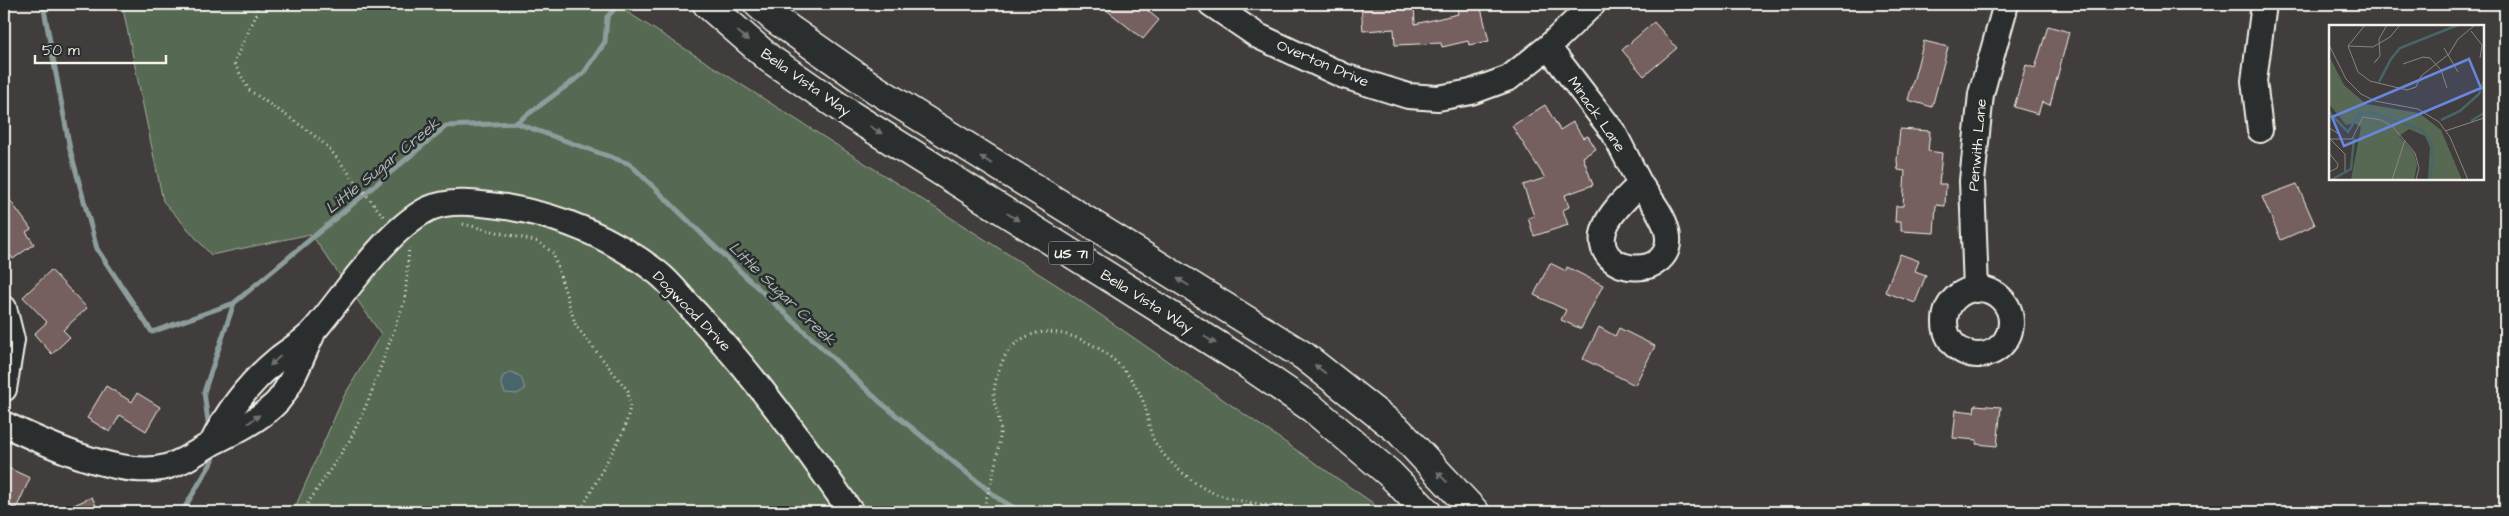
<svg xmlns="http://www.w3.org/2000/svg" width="2509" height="516" viewBox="0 0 2509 516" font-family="'Architects Daughter',sans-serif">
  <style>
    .green { fill: #576953; stroke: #a6ad9e }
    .water { fill: #47656a; stroke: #8c9d9c }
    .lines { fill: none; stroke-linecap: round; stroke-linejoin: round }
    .stream { stroke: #8c9d9c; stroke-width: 5 }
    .building { fill: #74615e; stroke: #f4f1e8 }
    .minor-casing { stroke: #f4f1e8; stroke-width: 28 }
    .major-casing { stroke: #f4f1e8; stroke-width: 31 }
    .path { stroke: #f4f1e8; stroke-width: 3; stroke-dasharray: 1 4; stroke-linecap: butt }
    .minor { stroke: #2a2d2e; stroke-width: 24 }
    .major { stroke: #2a2d2e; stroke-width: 28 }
    .oneway { fill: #71726f }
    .labels { text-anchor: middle; stroke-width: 5; stroke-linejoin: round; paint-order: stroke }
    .shield { fill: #2a2d2e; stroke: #b7b6b0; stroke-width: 1 }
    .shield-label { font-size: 14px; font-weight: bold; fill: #f4f1e8 }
    .street-label { font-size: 15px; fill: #f4f1e8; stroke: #2a2d2e }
    .water-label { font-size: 16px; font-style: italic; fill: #afb9b6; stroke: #2a2d2e }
    .inset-river { fill: none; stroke: #47656a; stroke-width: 2.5 }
    .inset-road { fill: none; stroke: #888581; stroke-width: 1 }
    .view { fill: #6887de; fill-opacity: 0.15; stroke: #6887de; stroke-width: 2.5 }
    .inset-edge { fill: none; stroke: #f4f1e8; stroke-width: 2.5 }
  </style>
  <rect width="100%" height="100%" fill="#403d3c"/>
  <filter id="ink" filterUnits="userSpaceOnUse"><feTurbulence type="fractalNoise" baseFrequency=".02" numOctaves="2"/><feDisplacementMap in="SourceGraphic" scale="10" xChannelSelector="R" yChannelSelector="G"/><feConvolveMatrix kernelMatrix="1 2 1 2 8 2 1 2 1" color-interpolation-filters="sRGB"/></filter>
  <g filter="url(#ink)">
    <!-- green -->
    <path class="green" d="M122,4H620L624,10L1063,289L1373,503L1380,512H293L344,396L381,334L311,234L211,255L163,201Z"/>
    <!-- water -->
    <path class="water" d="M512,372L521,377L525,389L517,394L505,393L501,383L503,376Z"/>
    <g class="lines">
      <!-- stream -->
      <path class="stream" d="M43,4L70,149L97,249L152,332L234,303L446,126L516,123L630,164L742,273L880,402L999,499L1021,512
        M516,123L584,73L605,42L607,17L619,4
        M209,429L204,392L234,303
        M182,512L213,460"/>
    </g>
    <!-- building -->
    <path class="building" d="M1099,4H1154L1148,11L1159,20L1143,39Z
      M1361,4H1414L1415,24L1458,14L1456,4H1480L1489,41L1469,45L1468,41L1442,47L1441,43L1395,45L1394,29L1363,31Z
      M1654,22L1677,48L1644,76L1622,50Z
      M2048,26L2069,32L2050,105L2042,102L2038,114L2014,107L2026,65L2035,68Z
      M1924,41L1948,47L1932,107L1908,100Z
      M1545,105L1560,130L1573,122L1583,138L1588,136L1596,149L1583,157L1593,185L1565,195L1569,207L1563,210L1568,225L1534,236L1528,218L1534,216L1523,185L1545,178L1512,126Z
      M1900,129L1930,131L1928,151L1942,153L1939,184H1946L1945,206L1936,205L1934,233L1901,231V222H1895L1896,206H1903L1905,171L1898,170L1897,160Z
      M2297,184L2315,225L2281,240L2262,197Z
      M4,192L31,229L26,232L34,244L13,259L4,246Z
      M1900,254L1919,261L1915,271L1926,275L1915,303L1885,292Z
      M1550,263L1566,271L1567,267L1603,285L1581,329L1561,320L1566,310L1534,295Z
      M51,270L87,308L63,330L70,337L52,354L34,334L47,322L23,297Z
      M1599,327L1615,336L1619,328L1655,346L1635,385L1583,359Z
      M106,386L132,402L137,393L160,407L146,431L120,415L110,432L87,418Z
      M1975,405L2001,407L1997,446L1976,444L1977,440L1953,438L1956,410L1974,412Z
      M4,466L30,478L16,509L4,503Z
      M92,497L99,512H58Z"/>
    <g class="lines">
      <!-- minor casing -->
      <g class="minor-casing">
        <path id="minor" d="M1211,4L1258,36L1344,76L1408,96L1438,98L1471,92L1509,78L1548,47L1593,4
          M1548,47L1614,133L1640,184
          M2260,130L2254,81L2264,4
          M1640,184C1649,198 1663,214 1667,231C1679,284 1584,277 1606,225C1612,210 1629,196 1640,184Z
          M1945 322a33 33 0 1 1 66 0a33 33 0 1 1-66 0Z
          M1976,290L1972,181L1981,94L2006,4
          M4,308L12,340L4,389
          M4,424C44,443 121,479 166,467C185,462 199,450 216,441C236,431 258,420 274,405C289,392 303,354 312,335
          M212,443C228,410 251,381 279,358C292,348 307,340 317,327C347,291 387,230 428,209C451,198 482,204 506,207C561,216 613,238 658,273C672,284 684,301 697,314C754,375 803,443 851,512"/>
      </g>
      <!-- major casing -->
      <g class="major-casing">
        <path id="major" d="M707,4L770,59L851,115L1238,358L1313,409L1390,474L1427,512
          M758,4L775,19L875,89L1304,356L1399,431L1475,512"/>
      </g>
      <!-- path -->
      <path class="path" d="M257,4V13L234,63L249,90L306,129L328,147L384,217
        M463,224L539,242L553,253L576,326L628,391L630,407L625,428L580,512
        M302,512L350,440L369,399L405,300L409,247
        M983,512C989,487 998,460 1000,435C1001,423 998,417 995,405C991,392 998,370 1004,358C1012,342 1030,332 1047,332C1089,334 1127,362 1143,401C1149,415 1148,432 1156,444C1166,460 1182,473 1197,484C1226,504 1266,502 1298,512"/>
      <!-- minor -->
      <use href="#minor" class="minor"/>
      <!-- major -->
      <use href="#major" class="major"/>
    </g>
    <!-- one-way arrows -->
    <defs><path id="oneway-solid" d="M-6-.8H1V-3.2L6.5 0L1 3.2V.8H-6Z" transform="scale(1.25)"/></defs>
    <g class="oneway">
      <use href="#oneway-solid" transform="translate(743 36) rotate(41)"/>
      <use href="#oneway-solid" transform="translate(876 130) rotate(32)"/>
      <use href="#oneway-solid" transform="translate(986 160) rotate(-148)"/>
      <use href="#oneway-solid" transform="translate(1013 217) rotate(32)"/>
      <use href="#oneway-solid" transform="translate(1183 282) rotate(-148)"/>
      <use href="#oneway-solid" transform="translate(1210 340) rotate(32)"/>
      <use href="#oneway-solid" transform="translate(275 361) rotate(138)"/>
      <use href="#oneway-solid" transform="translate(1320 369) rotate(-142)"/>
      <use href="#oneway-solid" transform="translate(254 419) rotate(-36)"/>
      <use href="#oneway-solid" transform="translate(1442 477) rotate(-133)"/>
    </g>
  </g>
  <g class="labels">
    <!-- shield labels -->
    <rect class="shield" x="1048.5" y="241.5" width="45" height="23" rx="4"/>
    <g class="shield-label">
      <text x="1071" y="258">US 71</text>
    </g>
    <!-- street labels -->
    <g class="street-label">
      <text transform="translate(1323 63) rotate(23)" y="5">Overton Drive</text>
      <text transform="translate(806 82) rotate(35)" y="5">Bella Vista Way</text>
      <text transform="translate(1597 114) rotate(55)" y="5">Minack Lane</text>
      <text transform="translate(1977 145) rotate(-85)" y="5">Penwith Lane</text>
      <text transform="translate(1147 301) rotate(32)" y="5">Bella Vista Way</text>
      <text transform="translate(692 311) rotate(46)" y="5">Dogwood Drive</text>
    </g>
    <!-- water labels -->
    <g class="water-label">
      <text transform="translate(382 165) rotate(-39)" y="6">Little Sugar Creek</text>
      <text transform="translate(783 293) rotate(44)" y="6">Little Sugar Creek</text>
    </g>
  </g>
  <!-- overview -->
  <g transform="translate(2329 25)">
    <rect width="155" height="155" fill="#403d3c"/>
    <path d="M0,31L15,60L37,79L90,88L112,105L133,155H99L101,122L96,111L80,104L70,111L85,128L88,140L85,155H22L32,102L25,98L17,100L0,79Z" fill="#576953"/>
    <path class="inset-river" d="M50,57L62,34L71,23L129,0M0,87L19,107L30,89L41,87L93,105L102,117L104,135L101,155M112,95L131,86L150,69L155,56M142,96L155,88M2,155L22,144L25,113"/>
    <path class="inset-road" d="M36,0L19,21L29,47L41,56L78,65L87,62L92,51L120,29L129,14L146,0M142,6L153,20L151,33M0,20L17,54L32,69L46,76L89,84L110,97L121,112L139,155M19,21L44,22L61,12L71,0M115,23L129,47M49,34L45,38L51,31L50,14L58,0M74,39L94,32L101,33L112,45L118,63M0,103L10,109L13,116M116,106L155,93M0,114H23L34,92L52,95L64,102L86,128L90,143L87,155M2,115L16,129V146M0,128L9,139L8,143L0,147M63,155L76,115"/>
    <path class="view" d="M140,34L152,63L15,121L3,92Z"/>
    <rect width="155" height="155" class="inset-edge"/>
  </g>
  <!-- margin -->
  <rect width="2509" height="516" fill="none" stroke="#2a2d2e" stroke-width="20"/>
  <rect x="10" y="10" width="2489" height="496" fill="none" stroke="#f4f1e8" stroke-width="2" filter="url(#ink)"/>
  <!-- scale -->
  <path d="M35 55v8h131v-8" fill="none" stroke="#f4f1e8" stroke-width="2.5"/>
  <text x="42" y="55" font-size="15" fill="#f4f1e8" stroke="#2a2d2e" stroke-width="4" paint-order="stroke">50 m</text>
</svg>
